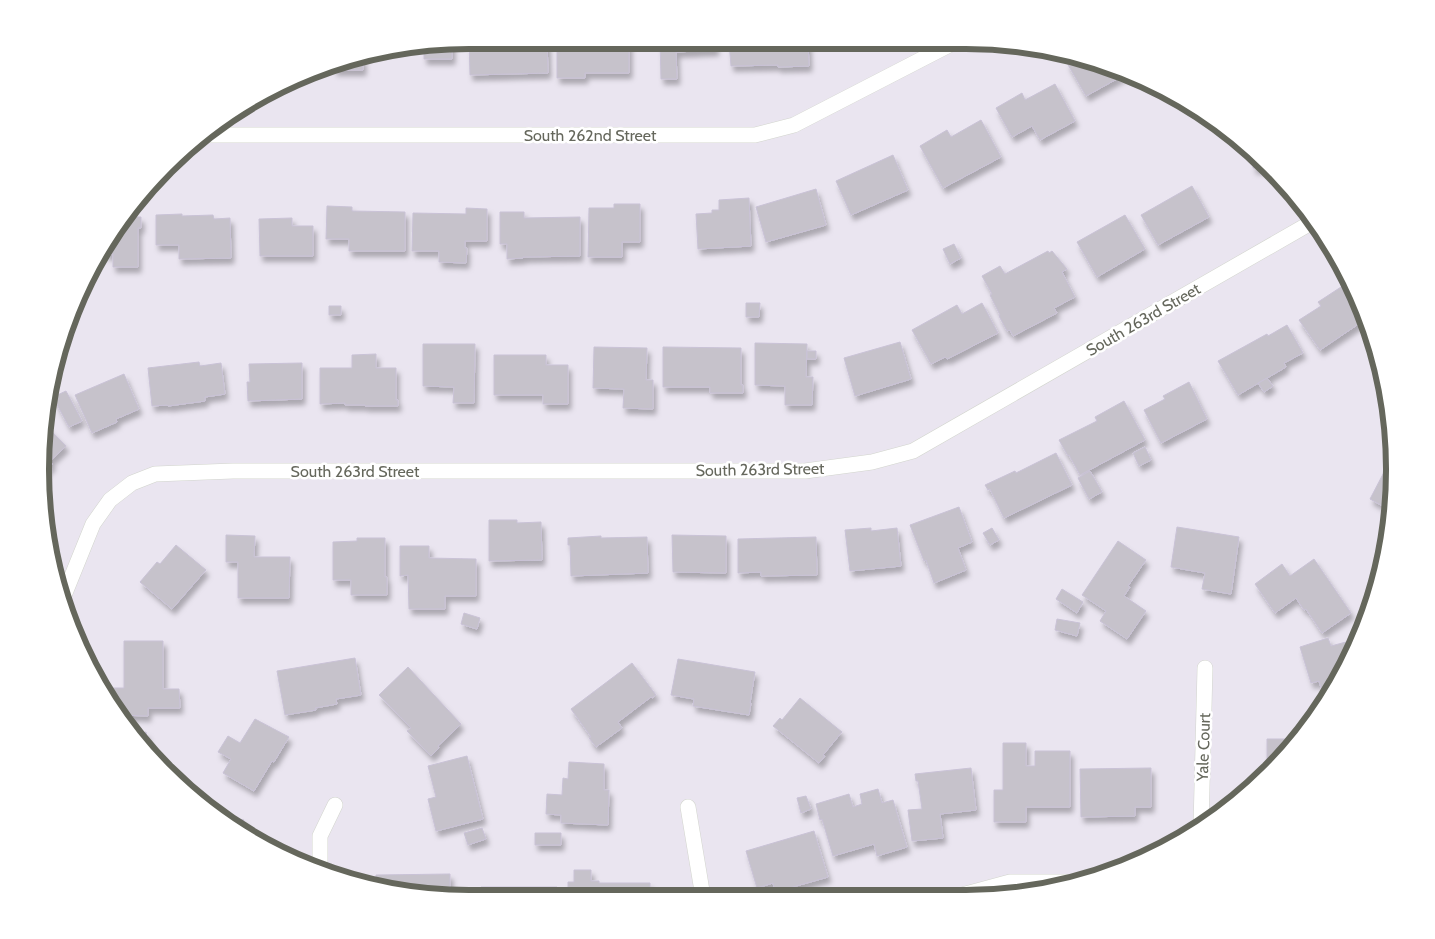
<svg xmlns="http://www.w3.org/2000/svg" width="1435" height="939" viewBox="0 0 1435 939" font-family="Cabin,sans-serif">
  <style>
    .building { fill: #c6c2cb; stroke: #c9c2d6; filter: url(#shadow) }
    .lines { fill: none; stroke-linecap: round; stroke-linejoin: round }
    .minor-casing { stroke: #d2d5cd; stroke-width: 16 }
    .minor { stroke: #fff; stroke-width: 15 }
    .labels { text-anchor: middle; stroke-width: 5; stroke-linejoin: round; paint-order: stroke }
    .street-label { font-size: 16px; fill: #65675c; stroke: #fff }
    .rim { fill: none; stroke: #65675c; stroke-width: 6 }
  </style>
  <defs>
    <filter id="shadow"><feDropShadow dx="3" dy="5.5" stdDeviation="2.5" flood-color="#0004"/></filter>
  </defs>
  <rect width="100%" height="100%" fill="#eae5f0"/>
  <!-- building -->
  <path class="building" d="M469,40L547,41L548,73L470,75Z
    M557,41H629V73H585V78H557Z
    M660,41L715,42L716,50L676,52L677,79H661Z
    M729,42H808L809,66L778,67V65L731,66Z
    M452,43V59H424V48Z
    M363,58V70H334V62Z
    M1073,59L1124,75L1086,96L1067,63Z
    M1055,84L1075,121L1040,140L1032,126L1012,137L996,108L1022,93L1025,100Z
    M981,120L1001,157L943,188L920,146L947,130L951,137Z
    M1254,152L1269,169L1253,168Z
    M893,155L908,190L851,215L836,181Z
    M1192,186L1209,217L1158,245L1141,215Z
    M816,189L826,225L766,242L756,207Z
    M749,198L751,246L698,249L696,214L712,213V210H719V200Z
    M614,204H640V242H622V257H588L589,208H614Z
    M327,206L352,207V211L405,212V251H349V239H326Z
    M466,208L487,209V241H465V248H467L466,263L439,262V251H412L413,213L466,214Z
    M500,212H524V218L580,217V256L523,257V258L507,259V244H500Z
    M182,214V216L213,215L214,219L230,218L231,258L179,259V245H156V215Z
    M1125,215L1145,249L1097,277L1077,242Z
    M124,217H141V228H138V267H113V254H104Z
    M292,218V226H313V256H260L259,219Z
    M954,244L961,258L950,264L943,249Z
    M1048,251L1049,253L1052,251L1067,269L1062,272L1075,297L1054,308L1057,313L1013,336L1010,330L1007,331L999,316L1000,315L990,295L992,294L982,276L1000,266L1005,274Z
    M1341,287L1363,321L1320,350L1299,320L1321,306L1318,302Z
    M746,303H760L759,317H746Z
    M982,303L998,333L947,359L945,357L931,364L912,330L957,305L962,314Z
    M329,306H341V315H329Z
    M1287,325L1303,353L1284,363L1286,367L1238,395L1218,361L1267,334L1268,336Z
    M900,342L911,379L855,396L844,358Z
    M755,343L807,344L806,377H813L812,405H785V386L755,385Z
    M423,344H475L474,403H453L454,387L423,386Z
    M594,347L647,348L646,380H653V409L623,408L624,389L593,388Z
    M663,347L741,348V385H743V393H710V387H663Z
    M807,351H816V359H807Z
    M376,354V368H396V400H398V406H365V405H345V403L320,404V368H352V355Z
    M494,355H546V365H568V404H543V395H494Z
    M199,362L200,366L221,363L225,394L205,397V401L168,406L167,405L152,406L148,368Z
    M302,363V399L248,401L247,382H250L249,364Z
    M124,374L139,409L116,419L117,422L92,433L75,395Z
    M1267,378L1273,386L1264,392L1258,383Z
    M1189,382L1207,419L1161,443L1144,410L1165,399L1163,396Z
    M66,391L82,421L69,427L53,397Z
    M1124,401L1145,440L1080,475L1069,455L1068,456L1059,440L1097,421L1095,417Z
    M44,424L66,446L50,461L53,464L44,473L41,442Z
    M1145,447L1151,460L1139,466L1133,453Z
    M1056,453L1072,485L1004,518L990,489L988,490L985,485L1015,471L1016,473Z
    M1394,453L1392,511L1370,499Z
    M1090,471L1102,492L1089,499L1078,478Z
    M959,507L972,542L958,548L966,570L934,583L926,560L924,561L910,525Z
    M489,520H517V523L541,522L542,560L489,561Z
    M1177,527L1239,537L1231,594L1202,589L1205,573L1171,567Z
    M871,528V531L897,528L901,566L850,571L845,530Z
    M992,528L999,540L990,545L983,533Z
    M226,535L255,536L254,557H290L289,598H238V562H226Z
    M672,535L726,536V573L673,572Z
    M601,536V538L647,537L648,573L571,576L570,545H568V538Z
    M816,537L817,575L761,576V572L738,573V539Z
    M357,538H385V577H387V595H351V580H333V542L357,541Z
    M1118,541L1146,560L1128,586L1130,587L1124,596L1146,611L1127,639L1100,621L1106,611L1082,595Z
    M176,545L206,570L172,609L140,582L157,562L160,564Z
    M400,546H429V558L476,559V596H445V609H409L408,575L400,576Z
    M1314,559L1351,613L1322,633L1306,609L1304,610L1296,598L1275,613L1255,584L1282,564L1290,576Z
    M1062,589L1083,602L1077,613L1056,599Z
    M1376,590L1372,607V609L1365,597Z
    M464,613L480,618L477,629L461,624Z
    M1057,619L1080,623L1077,636L1055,630Z
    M1328,638L1331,646L1346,642L1350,656L1338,684L1325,701L1319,681L1311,683L1300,647Z
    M124,641H163V689H179L180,708H148V716L119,715L112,708L111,688H124Z
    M355,658L361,695L336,699L337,704L315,708L316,710L285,715L277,671Z
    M678,659L755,672L750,703H751L749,715L693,706L694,699L671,695Z
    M632,663L656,695L652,698L651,697L618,722L622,728L596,747L589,738L591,737L571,709Z
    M408,667L461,724L438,746L439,748L431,756L407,731L411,728L379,695Z
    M800,698L842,732L823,755L825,756L819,763L773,726L780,718L782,720Z
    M255,719L289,737L274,762L272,761L254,791L223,773L231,759L218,752L228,736L240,743Z
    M146,732L149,750L136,734Z
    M1267,739H1298L1289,752L1267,773Z
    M1003,743H1026V766H1035V751H1070V807H1026V822H994V790H1003Z
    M467,756L483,819L436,831L428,799L436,797L428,766Z
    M569,762L604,764V790H609L608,825L561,823V815L546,814L547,794L562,795L563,778L568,779Z
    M971,768L976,810L940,814L943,838L912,841L908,810L922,809L918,781H916L915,774Z
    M1151,768V807H1135V816L1081,817L1080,769Z
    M878,789L882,803L893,800L907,847L877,856L874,844L833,856L822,819L820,820L816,804L849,794L853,807L862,804L860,794Z
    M806,796L811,809L801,813L797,798Z
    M227,817L244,820L242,827L227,818Z
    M482,828L486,839L468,845L464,833Z
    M814,831L828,877L775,892L773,883L757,888L746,851Z
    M535,833H561V845H535Z
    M574,870H591V881H599V883H650V896H568V882H574Z
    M450,874V896L414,895L376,885V875Z
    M481,887H557V896H481Z"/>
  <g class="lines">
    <!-- minor casing -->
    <g class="minor-casing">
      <path id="minor" d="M207,135H755L794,125L953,43
        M63,598L93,524L110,500L132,483L155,474L233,471H805L872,462L913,451L1314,221
        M688,807L703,897
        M1201,826L1205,668
        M320,870V836L335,805
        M951,898L1010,882H1084"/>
    </g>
    <!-- minor -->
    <use href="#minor" class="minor"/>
  </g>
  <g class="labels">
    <!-- street labels -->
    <g class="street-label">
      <text x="590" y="141">South 262nd Street</text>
      <text transform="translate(1143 319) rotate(-30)" y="6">South 263rd Street</text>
      <text transform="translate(760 469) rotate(-1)" y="6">South 263rd Street</text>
      <text x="355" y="477">South 263rd Street</text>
      <text transform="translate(1203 747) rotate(-88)" y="6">Yale Court</text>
    </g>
  </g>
  <!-- crop -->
  <path d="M0 0H1435V939H0ZM469 49H966A420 420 0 0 1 1386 469V470A420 420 0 0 1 966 890H469A420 420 0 0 1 49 470V469A420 420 0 0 1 469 49Z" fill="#fff" fill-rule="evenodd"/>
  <path class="rim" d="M469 49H966A420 420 0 0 1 1386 469V470A420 420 0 0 1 966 890H469A420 420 0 0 1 49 470V469A420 420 0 0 1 469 49Z"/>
</svg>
